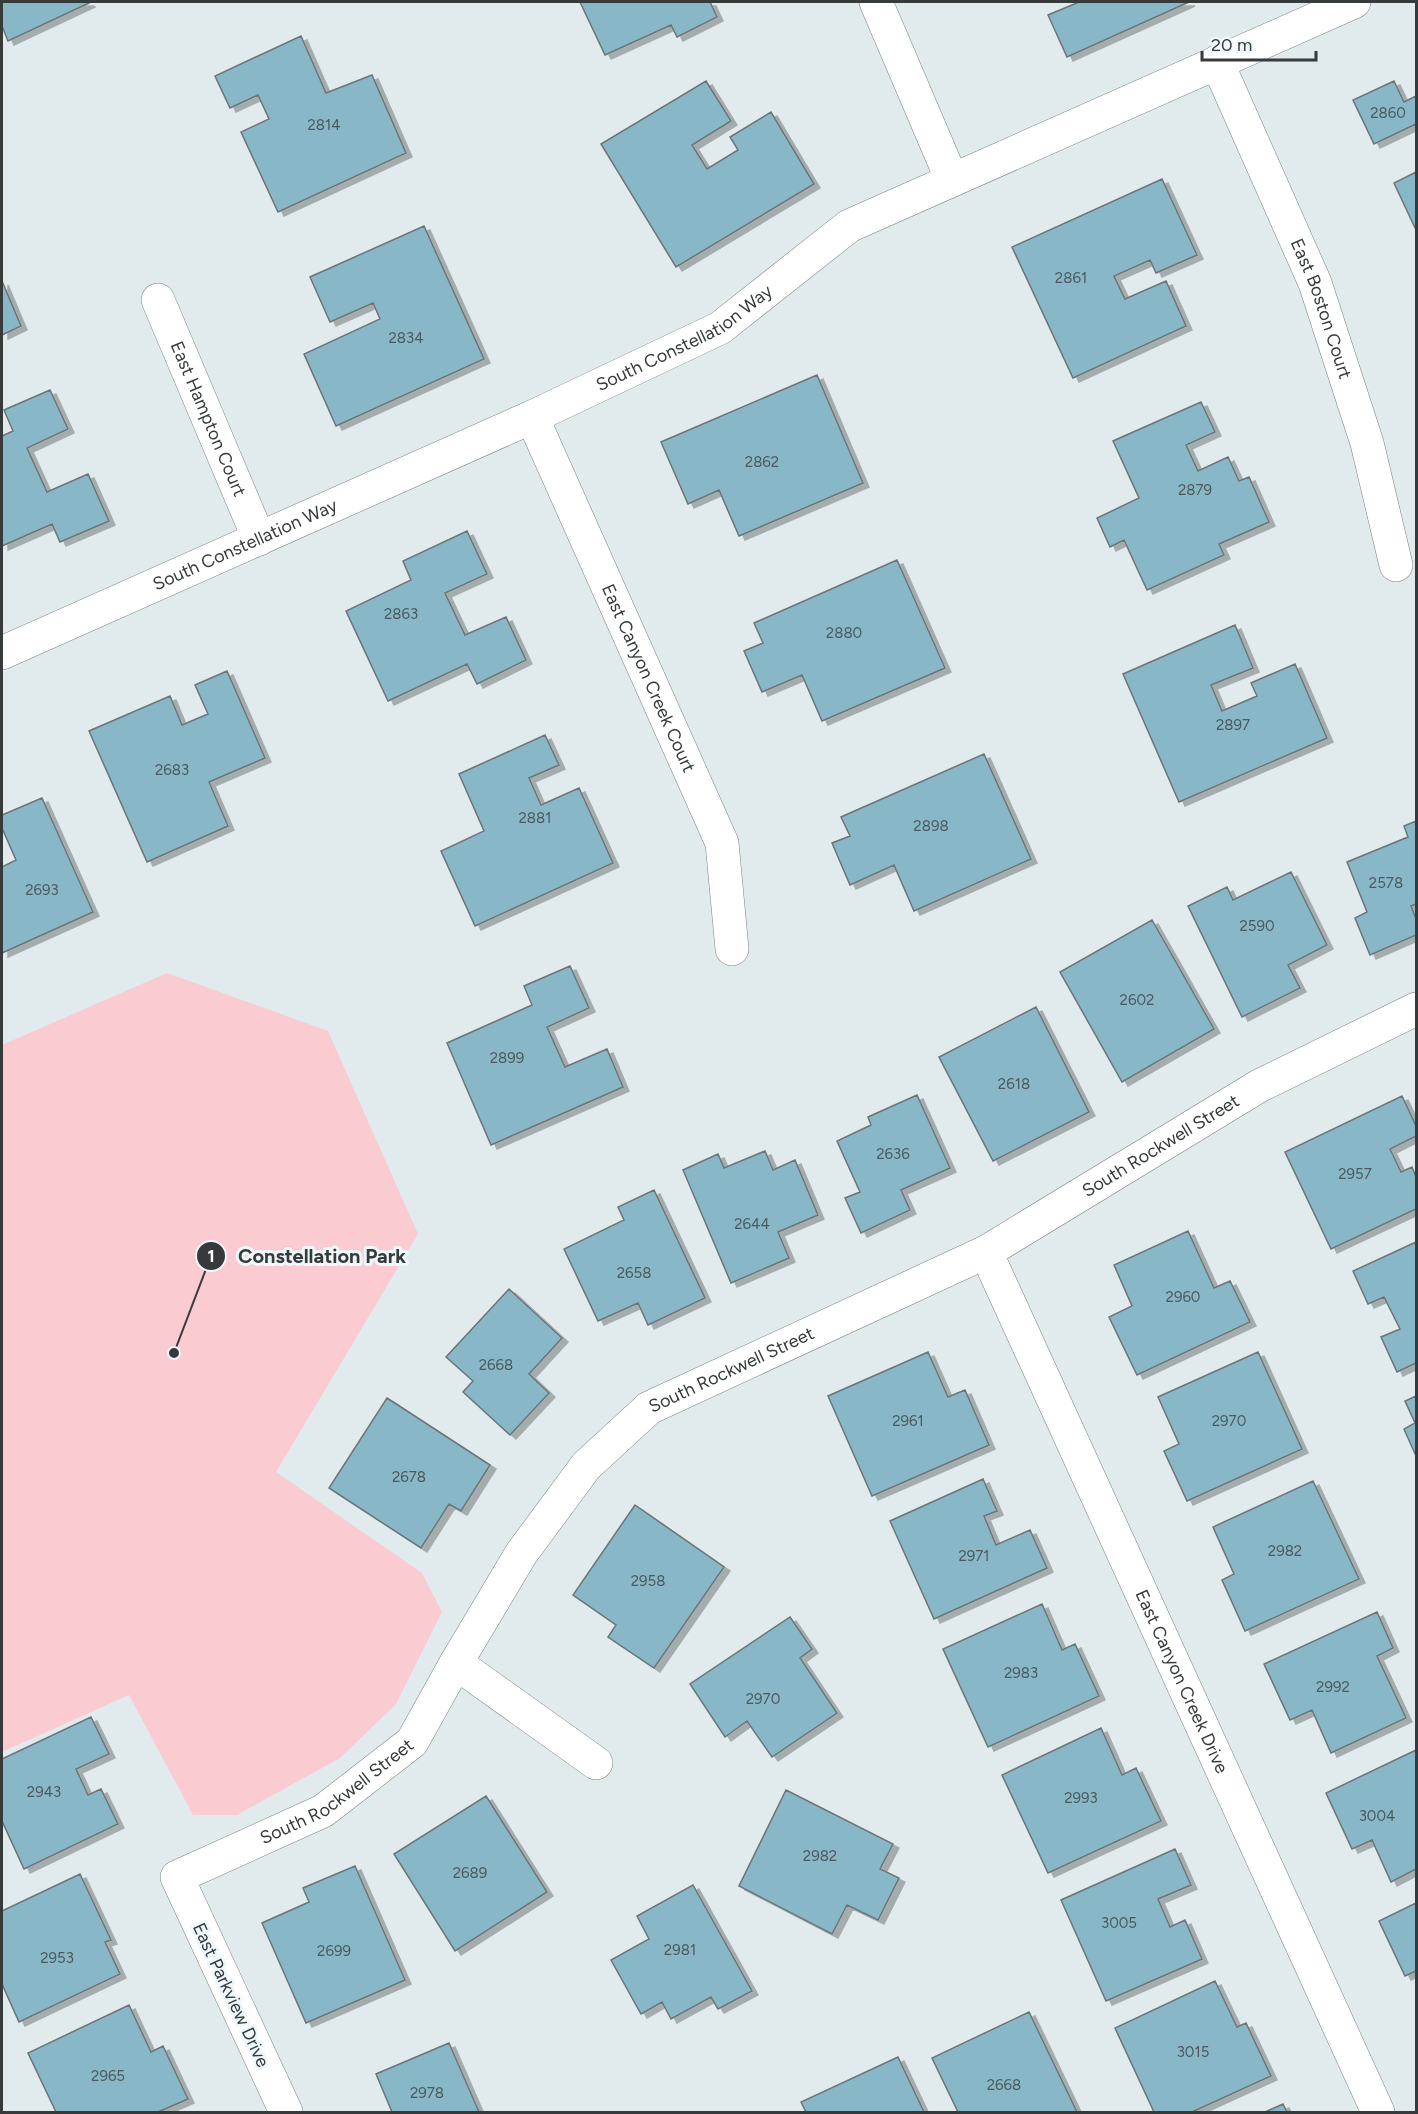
<svg xmlns="http://www.w3.org/2000/svg" width="1418" height="2114" viewBox="0 0 1418 2114" font-family="Figtree,sans-serif">
  <style>
    .green { fill: #faccd2 }
    .building { fill: #88b8c7; stroke: #6c7477; stroke-width: 1.5; filter: url(#shadow) }
    .lines { fill: none; stroke-linecap: round; stroke-linejoin: round }
    .minor-casing { stroke: #798285; stroke-width: 34 }
    .minor { stroke: #fff; stroke-width: 33 }
    .labels { text-anchor: middle; stroke-width: 6; stroke-linejoin: round; paint-order: stroke }
    .number-label { font-size: 15px; fill: #4a5a5e }
    .street-label { font-size: 18px; fill: #363a3b; stroke: #eef7fb }
    .leader { fill: none; stroke: #363a3b; stroke-width: 2 }
    .callout-dot { fill: #363a3b; stroke: #eef7fb; stroke-width: 2 }
    .mark-label { font-size: 18px; text-anchor: middle; font-weight: bold; fill: #fff }
    .callout-label { font-size: 20px; text-anchor: middle; font-weight: bold; fill: #363a3b; stroke: #eef7fb; stroke-width: 6; stroke-linejoin: round; paint-order: stroke }
  </style>
  <defs>
    <filter id="shadow"><feDropShadow dx="6" dy="4" stdDeviation="0" flood-color="#0004"/></filter>
  </defs>
  <rect width="100%" height="100%" fill="#e1eaed"/>
  <!-- green -->
  <path class="green" d="M167,973L328,1031L418,1234L276,1472L422,1573L442,1612L396,1704L340,1758L237,1815H193L129,1695L2,1752V1045Z"/>
  <!-- building -->
  <path class="building" d="M2,2H88L89,3L8,41L2,26Z
    M580,2H710L717,17L677,37L671,25L605,55Z
    M1079,2H1189L1067,57L1048,15Z
    M301,36L326,93L372,75L406,153L278,212L241,132L269,119L258,95L230,108L215,76Z
    M706,81L731,121L692,145L707,169L738,150L730,137L771,112L814,184L676,267L601,144Z
    M1394,81L1404,102L1416,96V126V124L1374,144L1353,100Z
    M1416,172V230L1394,183Z
    M1162,179L1197,255L1156,273L1150,260L1114,276L1125,299L1166,281L1186,326L1073,378L1012,247Z
    M424,226L484,359L336,426L304,354L380,319L373,303L330,322L310,277Z
    M2,281L21,326L2,335Z
    M817,375L863,483L739,536L719,490L688,504L661,442Z
    M50,390L68,429L27,448L47,492L88,474L109,521L60,542L52,524L2,546V436L13,431L4,410Z
    M1201,402L1215,432L1186,445L1198,471L1228,457L1239,481L1249,477L1269,522L1219,544L1224,555L1147,590L1124,540L1110,547L1097,518L1139,498L1113,441Z
    M467,531L487,574L445,593L465,635L506,617L526,660L477,684L467,664L388,701L346,611L411,580L403,561Z
    M897,560L945,668L822,721L802,675L762,692L744,651L763,643L754,623Z
    M1235,625L1253,668L1211,685L1222,711L1257,696L1251,683L1295,664L1327,738L1179,802L1123,674Z
    M227,671L265,758L209,782L228,826L147,862L89,731L170,696L182,725L208,714L195,685Z
    M545,735L559,765L529,778L541,805L579,788L613,863L475,926L441,851L484,831L459,774Z
    M984,754L1031,859L914,911L894,865L850,885L832,843L850,836L841,817Z
    M42,798L93,912L2,953V867L16,860L2,828V815Z
    M1416,821V904L1411,906L1416,919V935L1370,955L1355,918L1367,912L1347,862L1408,837L1404,826Z
    M1291,872L1327,945L1288,965L1300,988L1242,1017L1188,906L1227,887L1233,900Z
    M1152,920L1214,1029L1122,1082L1060,972Z
    M570,966L589,1008L547,1027L565,1067L607,1049L623,1087L491,1145L447,1043L532,1005L524,986Z
    M1036,1007L1089,1112L993,1161L939,1057Z
    M917,1095L950,1168L901,1190L910,1210L861,1233L845,1198L860,1192L837,1141L871,1125L868,1117Z
    M1402,1096L1416,1126V1136L1390,1149L1401,1172L1412,1167L1416,1177V1209L1331,1249L1285,1152Z
    M765,1151L773,1170L795,1160L818,1215L778,1232L789,1258L731,1283L683,1170L718,1154L724,1168Z
    M654,1190L705,1298L648,1325L638,1303L598,1321L564,1249L624,1220L618,1207Z
    M1188,1231L1214,1288L1230,1281L1250,1322L1137,1375L1109,1317L1132,1306L1114,1265Z
    M1416,1242V1363L1397,1372L1381,1337L1400,1329L1384,1297L1368,1304L1353,1271Z
    M509,1289L562,1338L529,1374L549,1393L510,1435L463,1392L473,1381L446,1357Z
    M928,1352L948,1397L965,1390L989,1445L872,1496L828,1396Z
    M1258,1352L1302,1449L1187,1501L1164,1451L1179,1444L1158,1397Z
    M1416,1396V1456L1404,1429L1415,1423L1405,1401Z
    M387,1398L490,1465L461,1511L449,1504L421,1548L329,1488Z
    M983,1479L997,1511L984,1516L996,1545L1030,1530L1047,1568L934,1619L890,1521Z
    M1313,1481L1359,1579L1245,1631L1222,1580L1234,1574L1213,1527Z
    M635,1505L724,1567L654,1668L608,1637L616,1625L573,1595Z
    M1042,1604L1062,1650L1075,1644L1099,1696L988,1747L943,1649Z
    M1377,1612L1393,1648L1377,1656L1406,1718L1331,1753L1312,1710L1290,1720L1264,1664Z
    M790,1617L812,1649L800,1658L837,1713L772,1757L747,1721L725,1737L690,1684Z
    M91,1717L109,1754L76,1769L88,1795L101,1789L118,1824L24,1869L2,1821V1759Z
    M1101,1728L1122,1775L1136,1768L1161,1821L1048,1873L1002,1775Z
    M1416,1750V1869L1391,1882L1372,1840L1352,1849L1326,1793Z
    M786,1790L893,1844L880,1869L899,1878L878,1920L847,1905L832,1934L739,1886Z
    M486,1796L547,1892L455,1951L394,1854Z
    M1175,1849L1191,1885L1158,1899L1170,1927L1185,1920L1202,1959L1106,2001L1061,1900Z
    M355,1866L405,1980L306,2023L262,1923L309,1902L303,1888Z
    M80,1874L111,1940L105,1942L120,1974L19,2022L2,1984V1911Z
    M693,1885L752,1991L718,2009L711,1997L671,2019L662,2002L641,2014L611,1960L649,1939L637,1916Z
    M1416,1903V1971L1405,1976L1379,1921Z
    M1215,1981L1237,2027L1246,2023L1271,2076L1192,2112H1154L1115,2028Z
    M129,2005L151,2052L163,2046L188,2099L158,2112H56L28,2053Z
    M1029,2012L1077,2112H958L932,2058Z
    M449,2043L479,2112H392L376,2074Z
    M898,2057L924,2112H806L801,2102Z
    M1283,2104L1287,2112H1265Z"/>
  <g class="lines">
    <!-- minor casing -->
    <g class="minor-casing">
      <g id="minor">
        <path d="M876,2L952,180"/>
        <path id="s1" d="M1217,62L1315,283L1367,443L1396,565"/>
        <path id="s2" d="M158,300L259,539"/>
        <path id="s3" d="M532,417L722,843L732,949"/>
        <path id="s4" d="M2,653L532,417L720,328L849,226L1354,2"/>
        <path id="s5" d="M986,1252L1378,2112"/>
        <path d="M456,1663L596,1763"/>
        <path id="s6" d="M286,2112L177,1877L323,1811L412,1742L456,1663L521,1554L586,1466L649,1408L986,1252L1259,1086L1416,1009"/>
      </g>
    </g>
    <!-- minor -->
    <use href="#minor" class="minor"/>
  </g>
  <g class="labels">
    <!-- number labels -->
    <g class="number-label">
      <text x="1388" y="118">2860</text>
      <text x="324" y="130">2814</text>
      <text x="1071" y="283">2861</text>
      <text x="406" y="343">2834</text>
      <text x="762" y="467">2862</text>
      <text x="1195" y="495">2879</text>
      <text x="401" y="619">2863</text>
      <text x="844" y="638">2880</text>
      <text x="1233" y="730">2897</text>
      <text x="172" y="775">2683</text>
      <text x="535" y="823">2881</text>
      <text x="931" y="831">2898</text>
      <text x="1386" y="888">2578</text>
      <text x="42" y="895">2693</text>
      <text x="1257" y="931">2590</text>
      <text x="1137" y="1005">2602</text>
      <text x="507" y="1063">2899</text>
      <text x="1014" y="1089">2618</text>
      <text x="893" y="1159">2636</text>
      <text x="1355" y="1179">2957</text>
      <text x="752" y="1229">2644</text>
      <text x="634" y="1278">2658</text>
      <text x="1183" y="1302">2960</text>
      <text x="496" y="1370">2668</text>
      <text x="908" y="1426">2961</text>
      <text x="1229" y="1426">2970</text>
      <text x="409" y="1482">2678</text>
      <text x="1285" y="1556">2982</text>
      <text x="974" y="1561">2971</text>
      <text x="648" y="1586">2958</text>
      <text x="1021" y="1678">2983</text>
      <text x="1333" y="1692">2992</text>
      <text x="763" y="1704">2970</text>
      <text x="44" y="1797">2943</text>
      <text x="1081" y="1803">2993</text>
      <text x="1377" y="1821">3004</text>
      <text x="820" y="1861">2982</text>
      <text x="470" y="1878">2689</text>
      <text x="1119" y="1928">3005</text>
      <text x="680" y="1955">2981</text>
      <text x="334" y="1956">2699</text>
      <text x="57" y="1963">2953</text>
      <text x="1193" y="2057">3015</text>
      <text x="108" y="2081">2965</text>
      <text x="1004" y="2090">2668</text>
      <text x="427" y="2098">2978</text>
    </g>
    <!-- street labels -->
    <g class="street-label">
      <text dy="6" stroke="none"><textPath href="#s1" startOffset="268">East Boston Court</textPath></text>
      <text dy="6" stroke="none"><textPath href="#s4" startOffset="752">South Constellation Way</textPath></text>
      <text dy="6" stroke="none"><textPath href="#s2" startOffset="129">East Hampton Court</textPath></text>
      <text dy="6" stroke="none"><textPath href="#s4" startOffset="266">South Constellation Way</textPath></text>
      <text dy="6" stroke="none"><textPath href="#s3" startOffset="286">East Canyon Creek Court</textPath></text>
      <text dy="6" stroke="none"><textPath href="#s6" startOffset="1520">South Rockwell Street</textPath></text>
      <text dy="6" stroke="none"><textPath href="#s6" startOffset="1035">South Rockwell Street</textPath></text>
      <text dy="6" stroke="none"><textPath href="#s5" startOffset="472">East Canyon Creek Drive</textPath></text>
      <text dy="6" stroke="none"><textPath href="#s6" startOffset="441">South Rockwell Street</textPath></text>
      <text transform="translate(231 1995) rotate(65)" y="6">East Parkview Drive</text>
    </g>
  </g>
  <!-- callouts -->
  <path class="leader" d="M174 1353L211 1256"/>
  <g class="callout-dot">
    <circle cx="174" cy="1353" r="6"/>
    <circle cx="211" cy="1256" r="15"/>
  </g>
  <g class="mark-label">
    <text x="211" y="1262">1</text>
  </g>
  <g class="callout-label">
    <text x="322" y="1263">Constellation Park</text>
  </g>
  <!-- border -->
  <rect width="1418" height="2114" fill="none" stroke="#363a3b" stroke-width="6"/>
  <!-- scale -->
  <path d="M1202 51v9h114v-9" fill="none" stroke="#363a3b" stroke-width="3"/>
  <text x="1211" y="51" font-size="18" fill="#363a3b" stroke="#eef7fb" stroke-width="4.5" paint-order="stroke">20 m</text>
</svg>
